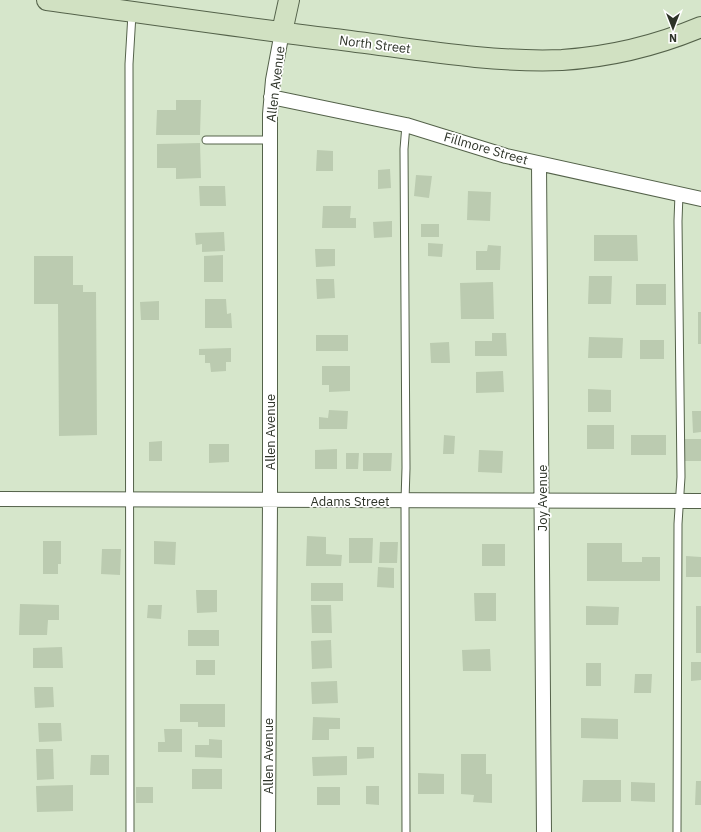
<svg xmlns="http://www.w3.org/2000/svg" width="701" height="832" viewBox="0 0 701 832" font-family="'IBM Plex Sans',sans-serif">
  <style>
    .building { fill: #bbcbb0 }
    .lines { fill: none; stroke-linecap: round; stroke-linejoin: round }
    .lane-casing { stroke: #54624a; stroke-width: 9 }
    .street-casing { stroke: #54624a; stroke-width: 16 }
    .secondary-casing { stroke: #54624a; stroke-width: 22 }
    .lane { stroke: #fff; stroke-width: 7 }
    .street { stroke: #fff; stroke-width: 14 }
    .secondary { stroke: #d1e1c2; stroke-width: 20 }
    .labels { text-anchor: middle; stroke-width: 3.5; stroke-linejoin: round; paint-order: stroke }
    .street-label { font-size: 13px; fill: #2d3328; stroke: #fff }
  </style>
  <rect width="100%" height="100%" fill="#d6e6cb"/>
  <!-- building -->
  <path class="building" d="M176,100H201L200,135H156L157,110H176Z
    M200,143L201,178L176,179V168H157V144Z
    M317,150L333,151V171H316Z
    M390,169L391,188L378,189V170Z
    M416,175L432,176L429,198L414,196Z
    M199,186H225L226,206H200Z
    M468,191L491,192L490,221L467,220Z
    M323,206H351L350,218H356V228H322Z
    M392,221V237L374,238L373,222Z
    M421,224H439V237H421Z
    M224,232L225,251L202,252V244L196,245L195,233Z
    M594,235H637L638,261H594Z
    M428,243L443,244L442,257L428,256Z
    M488,245L501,246L500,270H476V251H487Z
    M315,249H335V266L316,267Z
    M223,255V282H204V256Z
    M34,256H73V285H83V292H96L97,435L59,436L58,304H34Z
    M589,276H612L611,304H588Z
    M316,279H334L335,298L317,299Z
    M493,282L494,319H461L460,283Z
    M636,284H666V305H636Z
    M205,299H226L227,314L231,313L232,328H205Z
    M159,301V320H141L140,302Z
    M698,312H701V344H698Z
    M492,333H506L507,356H475V341H492Z
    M316,335H348V351H316Z
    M589,337L623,338L622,358H588Z
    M640,340H664V359H640Z
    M449,342L450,363H431L430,343Z
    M231,348V362H226V371L211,372L210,363H205V355H199V349Z
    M322,366H350V391L329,392V385H322Z
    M503,371L504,392L476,393V372Z
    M588,389L611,390V412H588Z
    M329,410L348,411L347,429H319V417L328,418Z
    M692,411H701V432L693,433Z
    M587,425H614V449H587Z
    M444,435L455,436L454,454H443Z
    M631,435H666V455H631Z
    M685,439H701V461H685Z
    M162,441V461H149V442Z
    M209,444H229V462L209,463Z
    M337,449V469H315V450Z
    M479,450L503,451L502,473L478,472Z
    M346,453H359L358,469H346Z
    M363,453H392L391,471H363Z
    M307,536L326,537V554L342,555L341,566H306Z
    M349,538H373L372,563H349Z
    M43,541H61V564H58V574H43Z
    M154,541L176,542L175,565L154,564Z
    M380,542H398L397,563H379Z
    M587,543H622V562H642V557H660V581H587Z
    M482,544H505V566H482Z
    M102,549H121L120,575L101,574Z
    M686,556L701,557V577H686Z
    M378,567L394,568V588L377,587Z
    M311,583H343V601H311Z
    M196,590H217V612L197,613Z
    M474,593H496V621H475Z
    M20,604L59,605V620H48L47,635H19Z
    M148,605H162L161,619L147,618Z
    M311,605H331L332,633H312Z
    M586,606L619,607L618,625H586Z
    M696,606H701V653H696Z
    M188,630H219V646H188Z
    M331,640L332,668L312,669L311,641Z
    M62,647L63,668H33V648Z
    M490,649L491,671H463L462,650Z
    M196,660H215V675H196Z
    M691,662H701V680L691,681Z
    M586,663H601V686H586Z
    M635,674H652L651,693H634Z
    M337,681L338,703L312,704L311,682Z
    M34,687H53L54,707L35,708Z
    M180,704H225V727H198V722H180Z
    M313,717L340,718V729H329V740H312Z
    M581,718L618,719V739L581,738Z
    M38,723H61L62,741L39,742Z
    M164,729H182V752H158V742H165Z
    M209,739L222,740V758L195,757V745H209Z
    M357,747H374V758L357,759Z
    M36,749H53L54,779L37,780Z
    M461,754H486V774H492V803L473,802L474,795L461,794Z
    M91,755H109V775H90Z
    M347,756V775L313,776L312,757Z
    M192,769H222V789H192Z
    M418,773L444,774V794H418Z
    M583,780H621V802H582Z
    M696,781H701V805H695Z
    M631,782L655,783V802L631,801Z
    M73,785V811L37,812L36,786Z
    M366,786H379V805L366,804Z
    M136,787H153V803H136Z
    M317,787H340V805H317Z"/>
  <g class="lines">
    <!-- lane casing -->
    <g class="lane-casing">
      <path id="lane" d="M206,140H269
        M130,832L129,64L132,14
        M406,832L405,501L406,468L404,149L406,125
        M677,832L678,524L681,477L678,221L679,194"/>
    </g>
    <!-- street casing -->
    <g class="street-casing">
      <path id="street" d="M271,97L406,125L506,156L701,199
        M539,164L544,832
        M0,499L701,501
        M268,832L270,501V114L273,80L282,32"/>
    </g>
    <!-- secondary casing -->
    <g class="secondary-casing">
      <path id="secondary" d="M47,0C142,13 238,27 334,39C409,48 487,63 562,60C609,57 658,45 701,27
        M282,32L289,0"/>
    </g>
    <!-- lane -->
    <use href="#lane" class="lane"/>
    <!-- street -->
    <use href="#street" class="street"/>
    <!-- secondary -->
    <use href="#secondary" class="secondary"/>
  </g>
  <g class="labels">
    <!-- street labels -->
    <g class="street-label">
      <text transform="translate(375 44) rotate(7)" y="5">North Street</text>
      <text transform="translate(275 84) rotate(-83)" y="5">Allen Avenue</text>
      <text transform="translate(486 148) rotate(16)" y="5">Fillmore Street</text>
      <text transform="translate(270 432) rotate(-90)" y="5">Allen Avenue</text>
      <text transform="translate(542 498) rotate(-90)" y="5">Joy Avenue</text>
      <text x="350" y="506">Adams Street</text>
      <text transform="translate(268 756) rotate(-90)" y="5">Allen Avenue</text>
    </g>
  </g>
  <!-- north arrow -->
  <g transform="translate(673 28) rotate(180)" stroke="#ffffff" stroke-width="3" paint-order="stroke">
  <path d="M0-3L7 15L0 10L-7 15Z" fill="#2d3328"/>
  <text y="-6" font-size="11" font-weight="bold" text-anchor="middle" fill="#2d3328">N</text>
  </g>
</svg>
